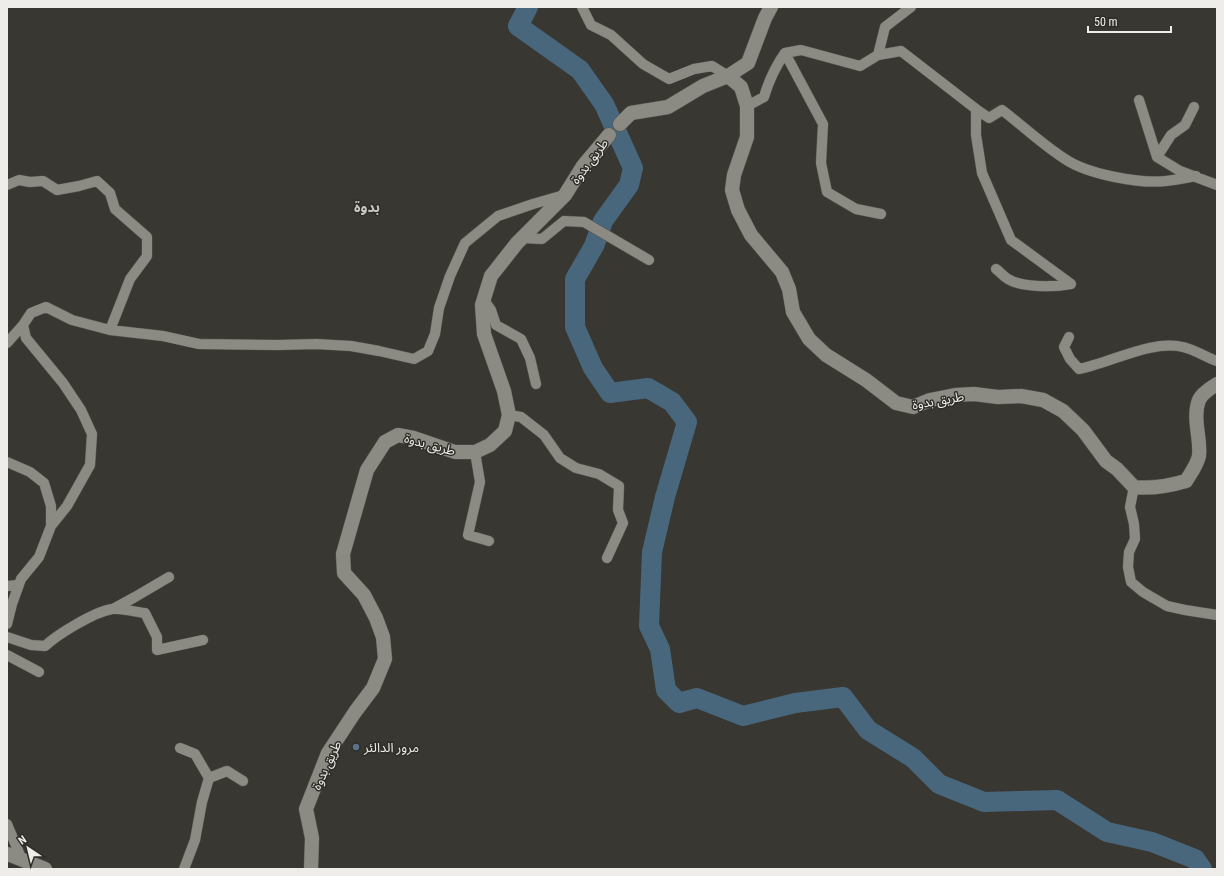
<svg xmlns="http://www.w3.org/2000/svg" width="1224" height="876" viewBox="0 0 1224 876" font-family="'Roboto Condensed','Noto Sans Arabic',sans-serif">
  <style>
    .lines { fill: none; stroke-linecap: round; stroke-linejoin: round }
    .river { stroke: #48677d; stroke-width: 20 }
    .street-casing { stroke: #56554f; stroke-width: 11 }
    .secondary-casing { stroke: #56554f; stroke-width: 15 }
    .street { stroke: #8c8b83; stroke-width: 10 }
    .secondary { stroke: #8c8b83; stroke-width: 14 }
    .service-dot { fill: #5c6f8a; stroke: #2e2d27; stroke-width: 1.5 }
    .labels { text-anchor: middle; stroke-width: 3; stroke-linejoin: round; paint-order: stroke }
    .street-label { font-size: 13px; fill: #eeede9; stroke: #2e2d27 }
    .poi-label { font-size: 13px; fill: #eeede9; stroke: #2e2d27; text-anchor: start }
    .neighbourhood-label { font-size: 14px; font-weight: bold; fill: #c8c7bf; stroke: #2e2d27 }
  </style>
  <rect width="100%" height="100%" fill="#383731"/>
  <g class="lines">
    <!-- river -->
    <path class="river" d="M528,7L518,26L580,70L604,104L633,168L629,185L603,221L594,246L575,279V327L593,368L610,393L648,388L672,402L687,422L665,497L652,552L649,626L660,649L666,690L679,703L697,698L743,716L795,703L843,697L868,730L913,758L939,784L984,802L1057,800L1107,832L1152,842L1195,859L1202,869"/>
    <!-- street casing -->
    <g class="street-casing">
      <path id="street" d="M582,7L591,25L611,35L643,64L669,79L694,69L712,66L728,76
        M785,53L823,124L821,163L827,192L856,209L881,214
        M878,55L885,27L911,7
        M1139,100L1157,157L1180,171L1217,185
        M747,106L764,97C769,80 775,67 785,53L801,50L860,66L878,55L901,51L976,109L989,118L1002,110C1023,126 1043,145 1065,159C1087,174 1139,184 1166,181C1176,180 1186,178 1196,176
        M976,109V135L982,173L1011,240L1071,284C1055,287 1022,288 1008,279C1004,277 1000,272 996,269
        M1157,157L1171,135L1185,125L1194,107
        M7,185L19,180L30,182L43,181L57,190L79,186L97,181L110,193L115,209L147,237V256L130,279L110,330L163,336L199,344L278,345L316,344L351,346L379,351L414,359L428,351L435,334L439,308L450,276L465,243L498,216L533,204L564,195
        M523,238L542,239L564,221L584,222L649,260
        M484,300L491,310L496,325L521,339L530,358L536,384
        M1069,337L1064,347L1070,359L1079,369C1110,363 1153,339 1183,347C1195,350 1206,357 1217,361
        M7,343L23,325
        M509,415L521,417L544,435L560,458L576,468L599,474L619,486L618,510L623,523L607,558
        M475,452L480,482L468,535L489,541
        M7,462L30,472L44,483L51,506V526
        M1134,487L1130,507L1134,524L1135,539L1129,552L1128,567L1131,582L1143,592L1167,606L1185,610L1217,615
        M7,586L18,585
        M113,609L135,597L169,577
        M7,624L12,604L21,579L39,557L51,526L67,506L90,465L92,434L81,410L63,383L26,338L23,325L31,313L46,307L72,320L110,330
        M7,637L31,645L45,646C58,634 94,612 112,609C119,608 137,612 145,613L157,637V650L203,640
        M7,655L39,672
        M180,748L195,754L209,778L202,802L195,840L184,869
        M209,778L227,771L243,781
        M7,824L22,860"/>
    </g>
    <!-- secondary casing -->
    <g class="secondary-casing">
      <path id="secondary" d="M728,76L748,63L765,18L771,7
        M620,124L631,113L668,107L703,86L728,76L741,87L747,106V137L734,175L732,190L738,210L751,235L782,272L789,289L793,312L809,339L826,355L866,380L896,403L913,407L930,400L955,395L974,394L998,397L1021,396L1043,400L1063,411L1083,430L1106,461L1117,469L1134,487C1153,489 1169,486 1186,481C1191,473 1197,465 1199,456C1201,438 1192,418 1199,400C1202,393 1211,388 1217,384
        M7,854L13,856L45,869
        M311,869L312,838L306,809L328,753L355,712L373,688L385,659L383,637L376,618L364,595L344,573L343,554L367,470L385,442L398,435L414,438L455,452H475L490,445L505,431L509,415L504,391L484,334L482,305L491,276L517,243L565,195L583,166L609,135"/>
    </g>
    <!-- street -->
    <use href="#street" class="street"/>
    <!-- secondary -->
    <use href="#secondary" class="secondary"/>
  </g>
  <!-- markers -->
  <circle class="service-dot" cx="356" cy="747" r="4"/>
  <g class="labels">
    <!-- street labels -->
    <g class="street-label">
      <text transform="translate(589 161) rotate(-53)" y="5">طريق بدوة</text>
      <text transform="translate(938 400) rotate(-10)" y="5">طريق بدوة</text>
      <text transform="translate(430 444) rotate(15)" y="5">طريق بدوة</text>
      <text transform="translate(326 765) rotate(-65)" y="5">طريق بدوة</text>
    </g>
    <!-- poi labels -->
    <g class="poi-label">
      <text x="364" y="752">مرور الدالئر</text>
    </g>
    <!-- neighbourhood labels -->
    <g class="neighbourhood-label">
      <text x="367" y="212">بدوة</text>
    </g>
  </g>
  <!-- border -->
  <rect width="1224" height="876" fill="none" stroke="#eeede9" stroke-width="16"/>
  <!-- north arrow -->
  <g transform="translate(28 848) rotate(325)" stroke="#2e2d27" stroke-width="3" paint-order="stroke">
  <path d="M0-3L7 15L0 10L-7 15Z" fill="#eeede9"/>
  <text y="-6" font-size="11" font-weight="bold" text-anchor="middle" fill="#eeede9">N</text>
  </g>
  <!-- scale -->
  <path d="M1088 26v6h83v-6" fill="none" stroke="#eeede9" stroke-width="2"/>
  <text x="1094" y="26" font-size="12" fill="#eeede9" stroke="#2e2d27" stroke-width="3" paint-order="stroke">50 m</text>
</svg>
